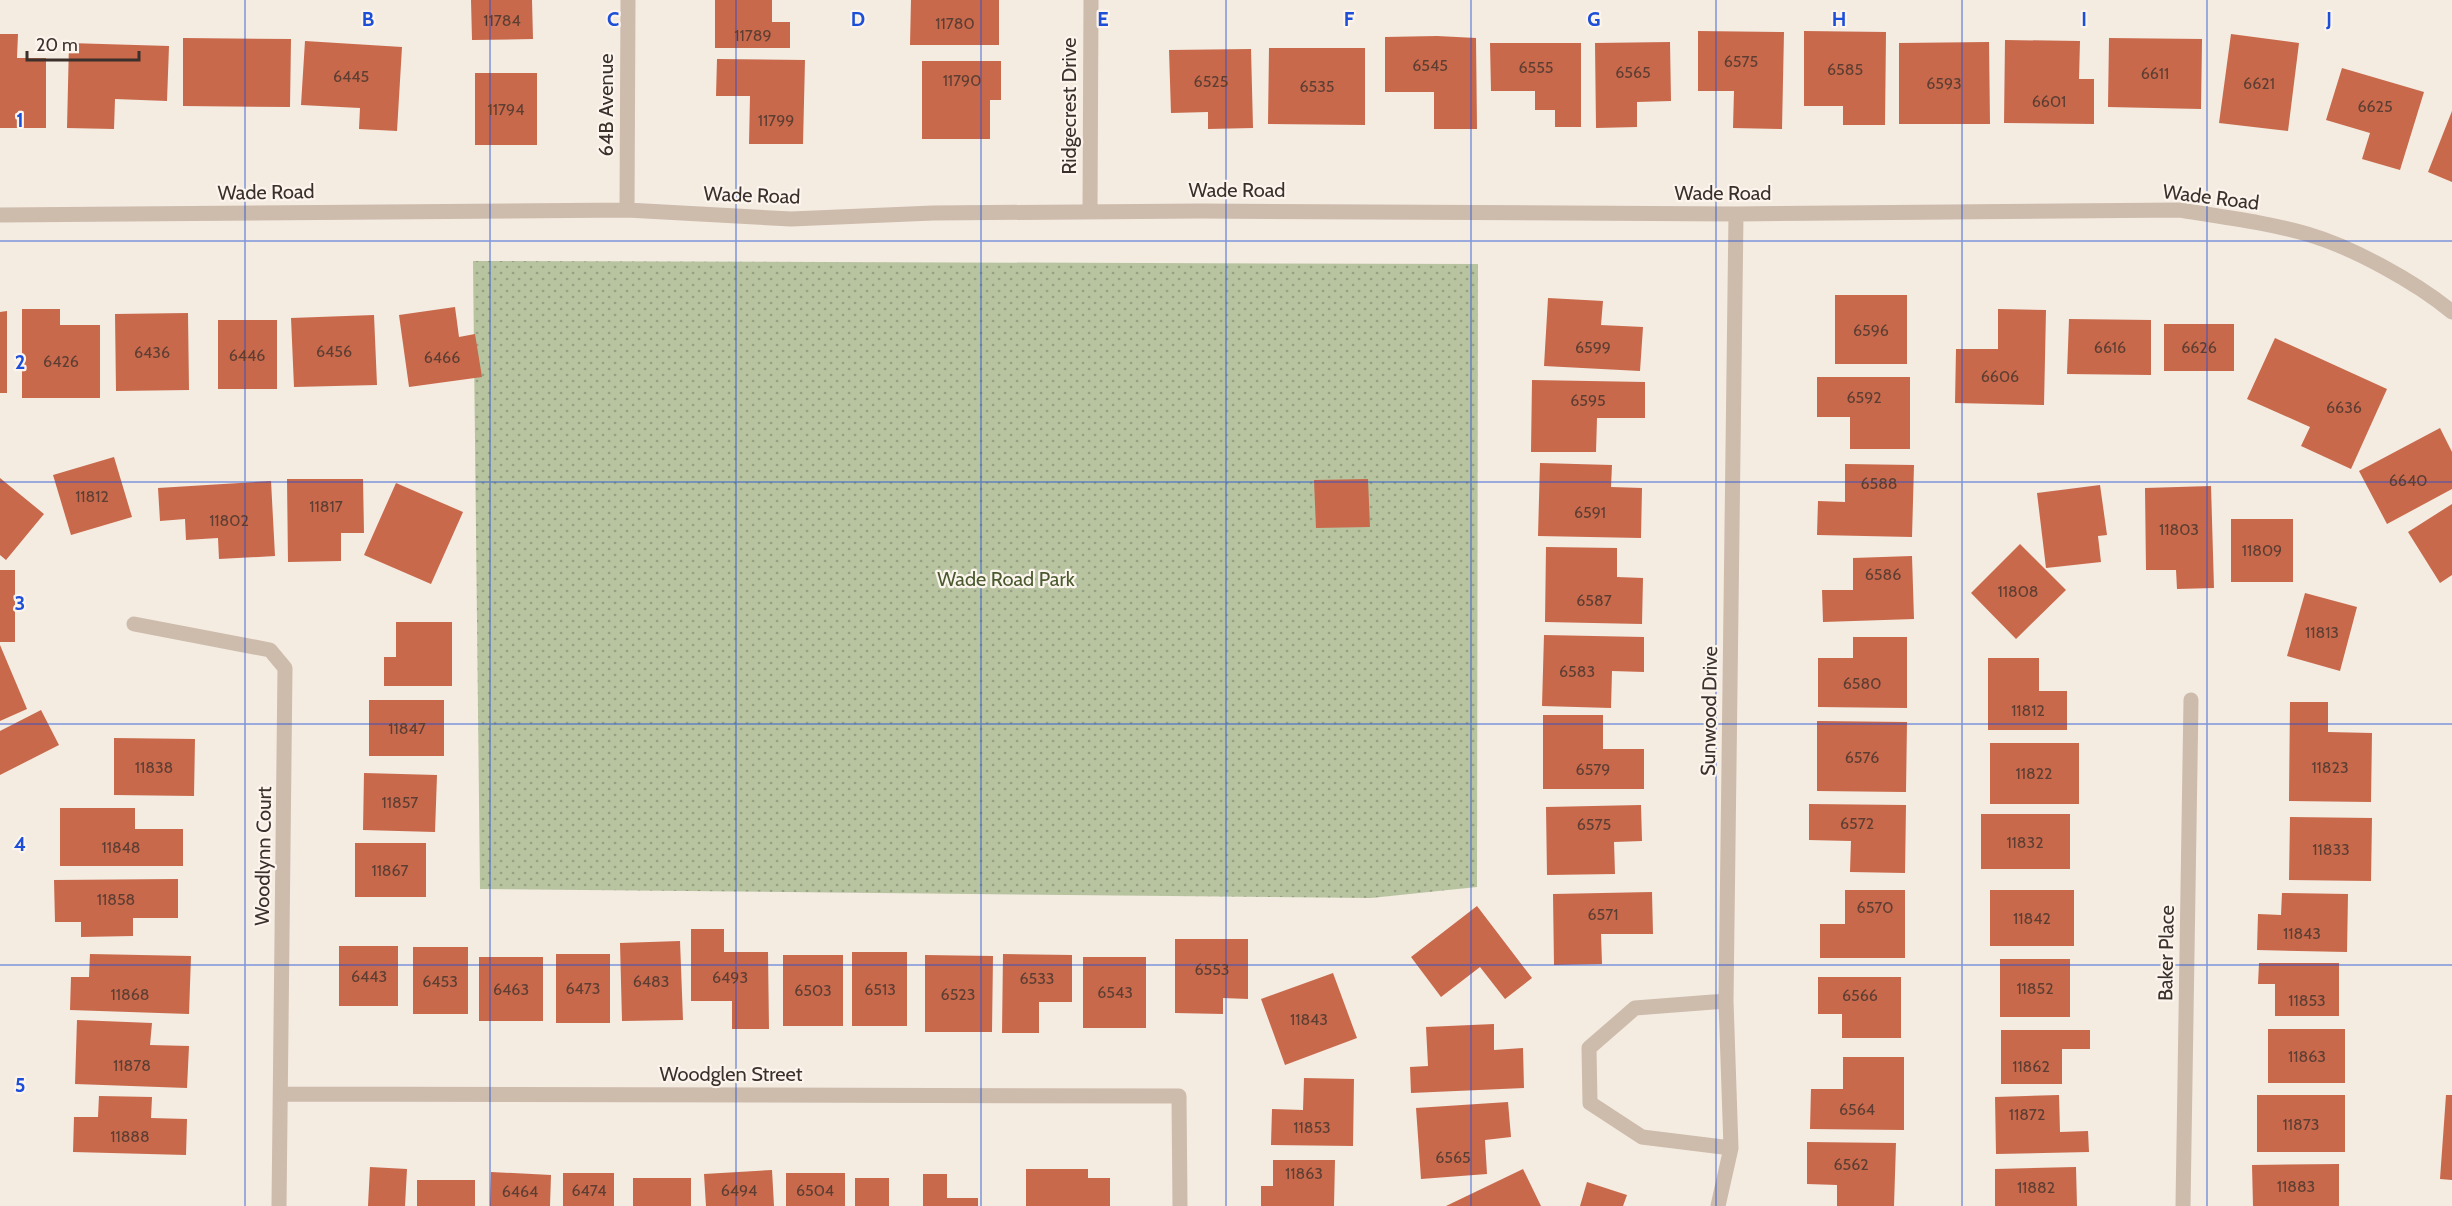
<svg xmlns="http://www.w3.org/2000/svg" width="2452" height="1206" viewBox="0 0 2452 1206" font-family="Cabin,sans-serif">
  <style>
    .park { fill: url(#park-dots) }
    .building { fill: #c8694b }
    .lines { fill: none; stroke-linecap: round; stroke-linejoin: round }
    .minor { stroke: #cdbbac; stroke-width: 15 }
    .grid { fill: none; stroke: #1d4ed8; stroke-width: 1.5; stroke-opacity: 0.55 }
    .labels { text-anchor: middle; stroke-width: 4.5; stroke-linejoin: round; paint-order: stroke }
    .number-label { font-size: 16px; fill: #5e3e33 }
    .street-label { font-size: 20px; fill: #3b302b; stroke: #fbf5ee }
    .park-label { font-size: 20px; fill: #4a5a2e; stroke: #fbf5ee }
    .grid-label { font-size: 20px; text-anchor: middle; font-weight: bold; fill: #1d4ed8; stroke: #fbf5ee; stroke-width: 4.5; stroke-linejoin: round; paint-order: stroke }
  </style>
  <defs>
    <pattern id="park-dots" width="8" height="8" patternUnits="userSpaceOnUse" patternTransform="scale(1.5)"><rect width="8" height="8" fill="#b8c4a0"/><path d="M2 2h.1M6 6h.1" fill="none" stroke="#97a083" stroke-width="1.8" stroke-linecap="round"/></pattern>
  </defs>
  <rect width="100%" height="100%" fill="#f4ebe1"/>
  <!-- park -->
  <path class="park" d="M473,261L1478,264L1477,887L1371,898L480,889Z"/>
  <!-- building -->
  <path class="building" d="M471,0H532L533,39L472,40Z
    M715,0H772V22H790V48H715Z
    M911,0H999V45H910Z
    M1698,31L1784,32L1782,129L1733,128L1734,91H1698Z
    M1804,31L1886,32L1885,125H1843V106H1804Z
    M0,34H18L17,58H46V128H0Z
    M2231,34L2299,43L2288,131L2219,123Z
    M1437,36L1476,38L1477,129H1434V92H1385V37Z
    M183,38L291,39L290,107L183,106Z
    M2109,38L2202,39L2201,109L2108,107Z
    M2005,40L2080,41L2079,79H2094V124L2004,123Z
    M305,41L402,47L397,131L359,129L360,108L301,105Z
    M1670,42L1671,101L1637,102V127L1596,128L1595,43Z
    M1989,42L1990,124H1899V43Z
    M69,43L169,46L167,101L115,99L114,129L67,128Z
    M1490,43H1581V127H1555V110H1535V91H1491Z
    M1269,48H1365V125L1268,124Z
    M1251,49L1253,128L1208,129V112L1171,113L1169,50Z
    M717,59L805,60L803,144H749L750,96H716Z
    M922,61H1001V100H990V139H922Z
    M2342,68L2424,92L2400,170L2362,159L2370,133L2326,120Z
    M475,73H537V145H475Z
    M2452,111V182L2428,172Z
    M1835,295H1907V364H1835Z
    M1548,298L1603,301L1601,325L1643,327L1640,371L1544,366Z
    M455,307L459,337L475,334L482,377L409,387L399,315Z
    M22,309H60V325H100V398H22Z
    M1998,309L2046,310L2044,405L1955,403L1956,349H1998Z
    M7,311V393H0V312Z
    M188,313L189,390L116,391L115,314Z
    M374,315L377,385L294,387L291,318Z
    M2069,319L2151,320V375L2067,374Z
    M218,320H277V389H218Z
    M2164,324H2234V371H2164Z
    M2275,338L2387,389L2351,469L2301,446L2310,427L2247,399Z
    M1817,377H1910V449H1850V417H1817Z
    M1532,380L1645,382V418H1597L1596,452H1531Z
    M2440,428L2452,452V489L2387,524L2359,471Z
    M114,457L132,517L71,535L53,475Z
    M1540,463L1612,465L1611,487L1642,488L1641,538L1538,536Z
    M1845,464L1914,465L1912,537L1817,535L1818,501L1845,502Z
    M0,478L44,514L6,560L0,555Z
    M287,479H363L364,533H341V561L288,562Z
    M1368,479L1370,527L1316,528L1314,480Z
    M271,481L275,556L219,559L218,538L186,540L185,519L160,521L158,488Z
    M396,483L463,512L431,584L364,555Z
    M2100,485L2107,535L2098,536L2101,562L2046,568L2037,493Z
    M2211,486L2214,588L2177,589L2176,570H2146L2145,488Z
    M2452,504V575L2440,583L2408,532Z
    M2231,519H2293V582H2231Z
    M2020,544L2066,590L2016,639L1971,593Z
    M1546,547L1617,548V577L1643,578L1642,624L1545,622Z
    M1912,556L1914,619L1823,622L1822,590H1853V558Z
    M0,570H15V642H0Z
    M2305,593L2357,607L2340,671L2287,656Z
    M396,622H452V686H384V657H396Z
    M1544,635L1644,637V672L1612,671L1611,708L1542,706Z
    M1853,637H1907V708L1818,707V658H1853Z
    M0,645L27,709L0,721Z
    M1988,658H2039V691H2067V730H1988Z
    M369,700H444V756H369Z
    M2290,702H2328V732L2372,733L2371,802L2289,801Z
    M41,710L59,745L0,775V731Z
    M1543,715H1603V749H1644V789H1543Z
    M1817,721L1907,722L1906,792L1817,791Z
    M114,738L195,739L194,796L114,795Z
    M1990,743H2079V804H1990Z
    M364,773L437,775L435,832L363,830Z
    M1809,804L1906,805L1905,873L1850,872L1851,841L1809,840Z
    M1641,805L1642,841L1614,842L1615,874L1547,875L1546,807Z
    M60,808H135V829H183V866H60Z
    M1981,814H2070V869H1981Z
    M2290,817L2372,818L2371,881L2289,880Z
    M355,843H426V897H355Z
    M178,879V918H133V936L81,937V922H55L54,880Z
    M1845,890H1905V958H1820V924H1845Z
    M1990,890H2074V946H1990Z
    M1652,892L1653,934H1601L1602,964L1554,965L1553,894Z
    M2282,893L2348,894L2347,952L2257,950L2258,914L2281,915Z
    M1477,906L1532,978L1505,999L1480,967L1441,997L1411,957Z
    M691,929H724V952H768L769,1029H732V1001H691Z
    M1175,939H1248V999L1223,998V1014L1175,1013Z
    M680,941L683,1020L622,1021L620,943Z
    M339,946H398V1006H339Z
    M413,947H468V1014H413Z
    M852,952H907V1026H852Z
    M90,954L191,956L189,1014L70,1010L71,977H89Z
    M556,954H610V1023H556Z
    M1003,954L1072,955V1002H1039V1033H1002Z
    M783,955H843V1026H783Z
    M925,955L993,956L992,1032H925Z
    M479,957H543V1021H479Z
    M1083,957H1146V1028H1083Z
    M2000,959H2070V1017H2000Z
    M2259,963H2339V1016H2275V984H2258Z
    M1333,973L1357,1038L1285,1065L1261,999Z
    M1818,977H1901V1038H1842V1014H1818Z
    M77,1020L152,1023L150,1045L189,1046L187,1088L75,1084Z
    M1494,1024V1050L1523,1048L1524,1088L1411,1093L1410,1067L1428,1066L1426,1027Z
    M2268,1029H2345V1083H2268Z
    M2001,1030H2090V1049H2062V1084H2001Z
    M1843,1057H1904V1130L1810,1129L1811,1089H1843Z
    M1304,1078L1354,1079L1353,1146L1271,1145L1272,1109L1303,1110Z
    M2059,1095L2060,1132L2088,1131L2089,1152L1996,1154L1995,1097Z
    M2257,1095H2345V1152H2257Z
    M2446,1095H2452V1180L2440,1179Z
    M99,1096L152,1097L151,1118L187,1119L186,1155L73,1152L74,1117H98Z
    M1508,1102L1511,1137L1485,1140L1487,1174L1421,1179L1416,1108Z
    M1807,1142L1896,1143L1894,1206H1837V1185L1807,1184Z
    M1273,1160H1335L1334,1206H1261V1186H1273Z
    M2339,1164V1206H2253L2252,1165Z
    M370,1167L407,1169L405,1206H368Z
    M2076,1167L2077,1206H1995V1169Z
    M1026,1169H1088V1178H1110V1206H1026Z
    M1523,1169L1541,1206H1446Z
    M772,1170L774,1206H706L704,1174Z
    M491,1172L551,1175L550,1206H490Z
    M563,1173H614V1206H563Z
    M786,1173H845V1206H786Z
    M923,1174H947V1198H978V1206H923Z
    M633,1178H691V1206H633Z
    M855,1178H889V1206H855Z
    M417,1180H475V1206H417Z
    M1587,1182L1627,1195L1623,1206H1580Z"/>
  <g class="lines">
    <!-- minor -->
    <path class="minor" d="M627,210L628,0
      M1090,212L1091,0
      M0,215L627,210L791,219L933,213L1200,211L1736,214L2180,210C2222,217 2266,222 2307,234C2352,247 2416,282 2452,312
      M134,624L270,650L285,668L279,1206
      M1726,1001L1635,1008L1589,1048L1590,1103L1642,1137L1731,1148
      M282,1094L1179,1096L1180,1206
      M1718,1206L1731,1148L1726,1001L1736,214
      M2183,1206L2191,700"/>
  </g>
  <!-- grid -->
  <path class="grid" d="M245,0V1206M490,0V1206M736,0V1206M981,0V1206M1226,0V1206M1471,0V1206M1716,0V1206M1962,0V1206M2207,0V1206M0,241H2452M0,482H2452M0,724H2452M0,965H2452"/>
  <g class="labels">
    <!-- number labels -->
    <g class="number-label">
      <text x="502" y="26">11784</text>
      <text x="955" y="29">11780</text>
      <text x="753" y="41">11789</text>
      <text x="1741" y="67">6575</text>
      <text x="1430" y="71">6545</text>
      <text x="1536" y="73">6555</text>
      <text x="1845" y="75">6585</text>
      <text x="1633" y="78">6565</text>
      <text x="2155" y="79">6611</text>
      <text x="351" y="82">6445</text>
      <text x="962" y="86">11790</text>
      <text x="1211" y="87">6525</text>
      <text x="1944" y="89">6593</text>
      <text x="2259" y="89">6621</text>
      <text x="1317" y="92">6535</text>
      <text x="2049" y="107">6601</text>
      <text x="2375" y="112">6625</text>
      <text x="506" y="115">11794</text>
      <text x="776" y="126">11799</text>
      <text x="1871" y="336">6596</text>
      <text x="1593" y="353">6599</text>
      <text x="2110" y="353">6616</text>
      <text x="2199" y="353">6626</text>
      <text x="334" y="357">6456</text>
      <text x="152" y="358">6436</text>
      <text x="247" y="361">6446</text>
      <text x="442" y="363">6466</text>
      <text x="61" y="367">6426</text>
      <text x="2000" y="382">6606</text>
      <text x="1864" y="403">6592</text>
      <text x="1588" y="406">6595</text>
      <text x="2344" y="413">6636</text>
      <text x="2408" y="486">6640</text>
      <text x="1879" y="489">6588</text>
      <text x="92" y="502">11812</text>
      <text x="326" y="512">11817</text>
      <text x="1590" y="518">6591</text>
      <text x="229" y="526">11802</text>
      <text x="2179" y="535">11803</text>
      <text x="2262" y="556">11809</text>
      <text x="1883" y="580">6586</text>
      <text x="2018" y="597">11808</text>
      <text x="1594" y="606">6587</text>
      <text x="2322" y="638">11813</text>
      <text x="1577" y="677">6583</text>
      <text x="1862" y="689">6580</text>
      <text x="2028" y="716">11812</text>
      <text x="407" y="734">11847</text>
      <text x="1862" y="763">6576</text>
      <text x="154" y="773">11838</text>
      <text x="2330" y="773">11823</text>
      <text x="1593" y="775">6579</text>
      <text x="2034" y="779">11822</text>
      <text x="400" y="808">11857</text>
      <text x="1857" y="829">6572</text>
      <text x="1594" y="830">6575</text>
      <text x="2025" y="848">11832</text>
      <text x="121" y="853">11848</text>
      <text x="2331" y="855">11833</text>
      <text x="390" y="876">11867</text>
      <text x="116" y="905">11858</text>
      <text x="1875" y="913">6570</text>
      <text x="1603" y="920">6571</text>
      <text x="2032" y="924">11842</text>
      <text x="2302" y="939">11843</text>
      <text x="1212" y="975">6553</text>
      <text x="369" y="982">6443</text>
      <text x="730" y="983">6493</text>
      <text x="1037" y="984">6533</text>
      <text x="440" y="987">6453</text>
      <text x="651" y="987">6483</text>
      <text x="583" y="994">6473</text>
      <text x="2035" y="994">11852</text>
      <text x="511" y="995">6463</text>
      <text x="880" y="995">6513</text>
      <text x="813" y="996">6503</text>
      <text x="1115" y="998">6543</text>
      <text x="130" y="1000">11868</text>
      <text x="958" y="1000">6523</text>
      <text x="1860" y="1001">6566</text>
      <text x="2307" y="1006">11853</text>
      <text x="1309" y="1025">11843</text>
      <text x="2307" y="1062">11863</text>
      <text x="132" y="1071">11878</text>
      <text x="2031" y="1072">11862</text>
      <text x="1857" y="1115">6564</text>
      <text x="2027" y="1120">11872</text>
      <text x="2301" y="1130">11873</text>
      <text x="1312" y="1133">11853</text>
      <text x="130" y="1142">11888</text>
      <text x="1453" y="1163">6565</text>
      <text x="1851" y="1170">6562</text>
      <text x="1304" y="1179">11863</text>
      <text x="2296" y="1192">11883</text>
      <text x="2036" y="1193">11882</text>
      <text x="589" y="1196">6474</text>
      <text x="739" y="1196">6494</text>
      <text x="815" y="1196">6504</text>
      <text x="520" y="1197">6464</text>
    </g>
    <!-- street labels -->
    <g class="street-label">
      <text transform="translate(606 105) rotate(-90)" y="7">64B Avenue</text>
      <text transform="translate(1069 106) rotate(-90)" y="7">Ridgecrest Drive</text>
      <text x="1237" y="197">Wade Road</text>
      <text transform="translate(266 192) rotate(-1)" y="7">Wade Road</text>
      <text x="1723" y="200">Wade Road</text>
      <text transform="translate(752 195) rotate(2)" y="7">Wade Road</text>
      <text transform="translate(2211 197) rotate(7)" y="7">Wade Road</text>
      <text transform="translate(1709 711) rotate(-89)" y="7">Sunwood Drive</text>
      <text transform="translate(263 856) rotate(-89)" y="7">Woodlynn Court</text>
      <text transform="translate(2166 953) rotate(-89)" y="7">Baker Place</text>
      <text x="731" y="1081">Woodglen Street</text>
    </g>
    <!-- park labels -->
    <g class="park-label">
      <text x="1006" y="586">Wade Road Park</text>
    </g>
  </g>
  <g class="grid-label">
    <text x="368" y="26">B</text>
    <text x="613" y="26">C</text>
    <text x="858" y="26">D</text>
    <text x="1103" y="26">E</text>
    <text x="1349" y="26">F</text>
    <text x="1594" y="26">G</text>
    <text x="1839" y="26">H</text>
    <text x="2084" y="26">I</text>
    <text x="2329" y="26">J</text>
    <text x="20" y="127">1</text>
    <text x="20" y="369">2</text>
    <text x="20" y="610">3</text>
    <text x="20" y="851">4</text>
    <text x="20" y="1092">5</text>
  </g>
  <!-- scale -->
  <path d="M27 51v9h112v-9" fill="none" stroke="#3b302b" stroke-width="3"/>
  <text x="36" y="51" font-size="18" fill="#3b302b" stroke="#fbf5ee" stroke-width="4.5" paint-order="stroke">20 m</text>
</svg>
